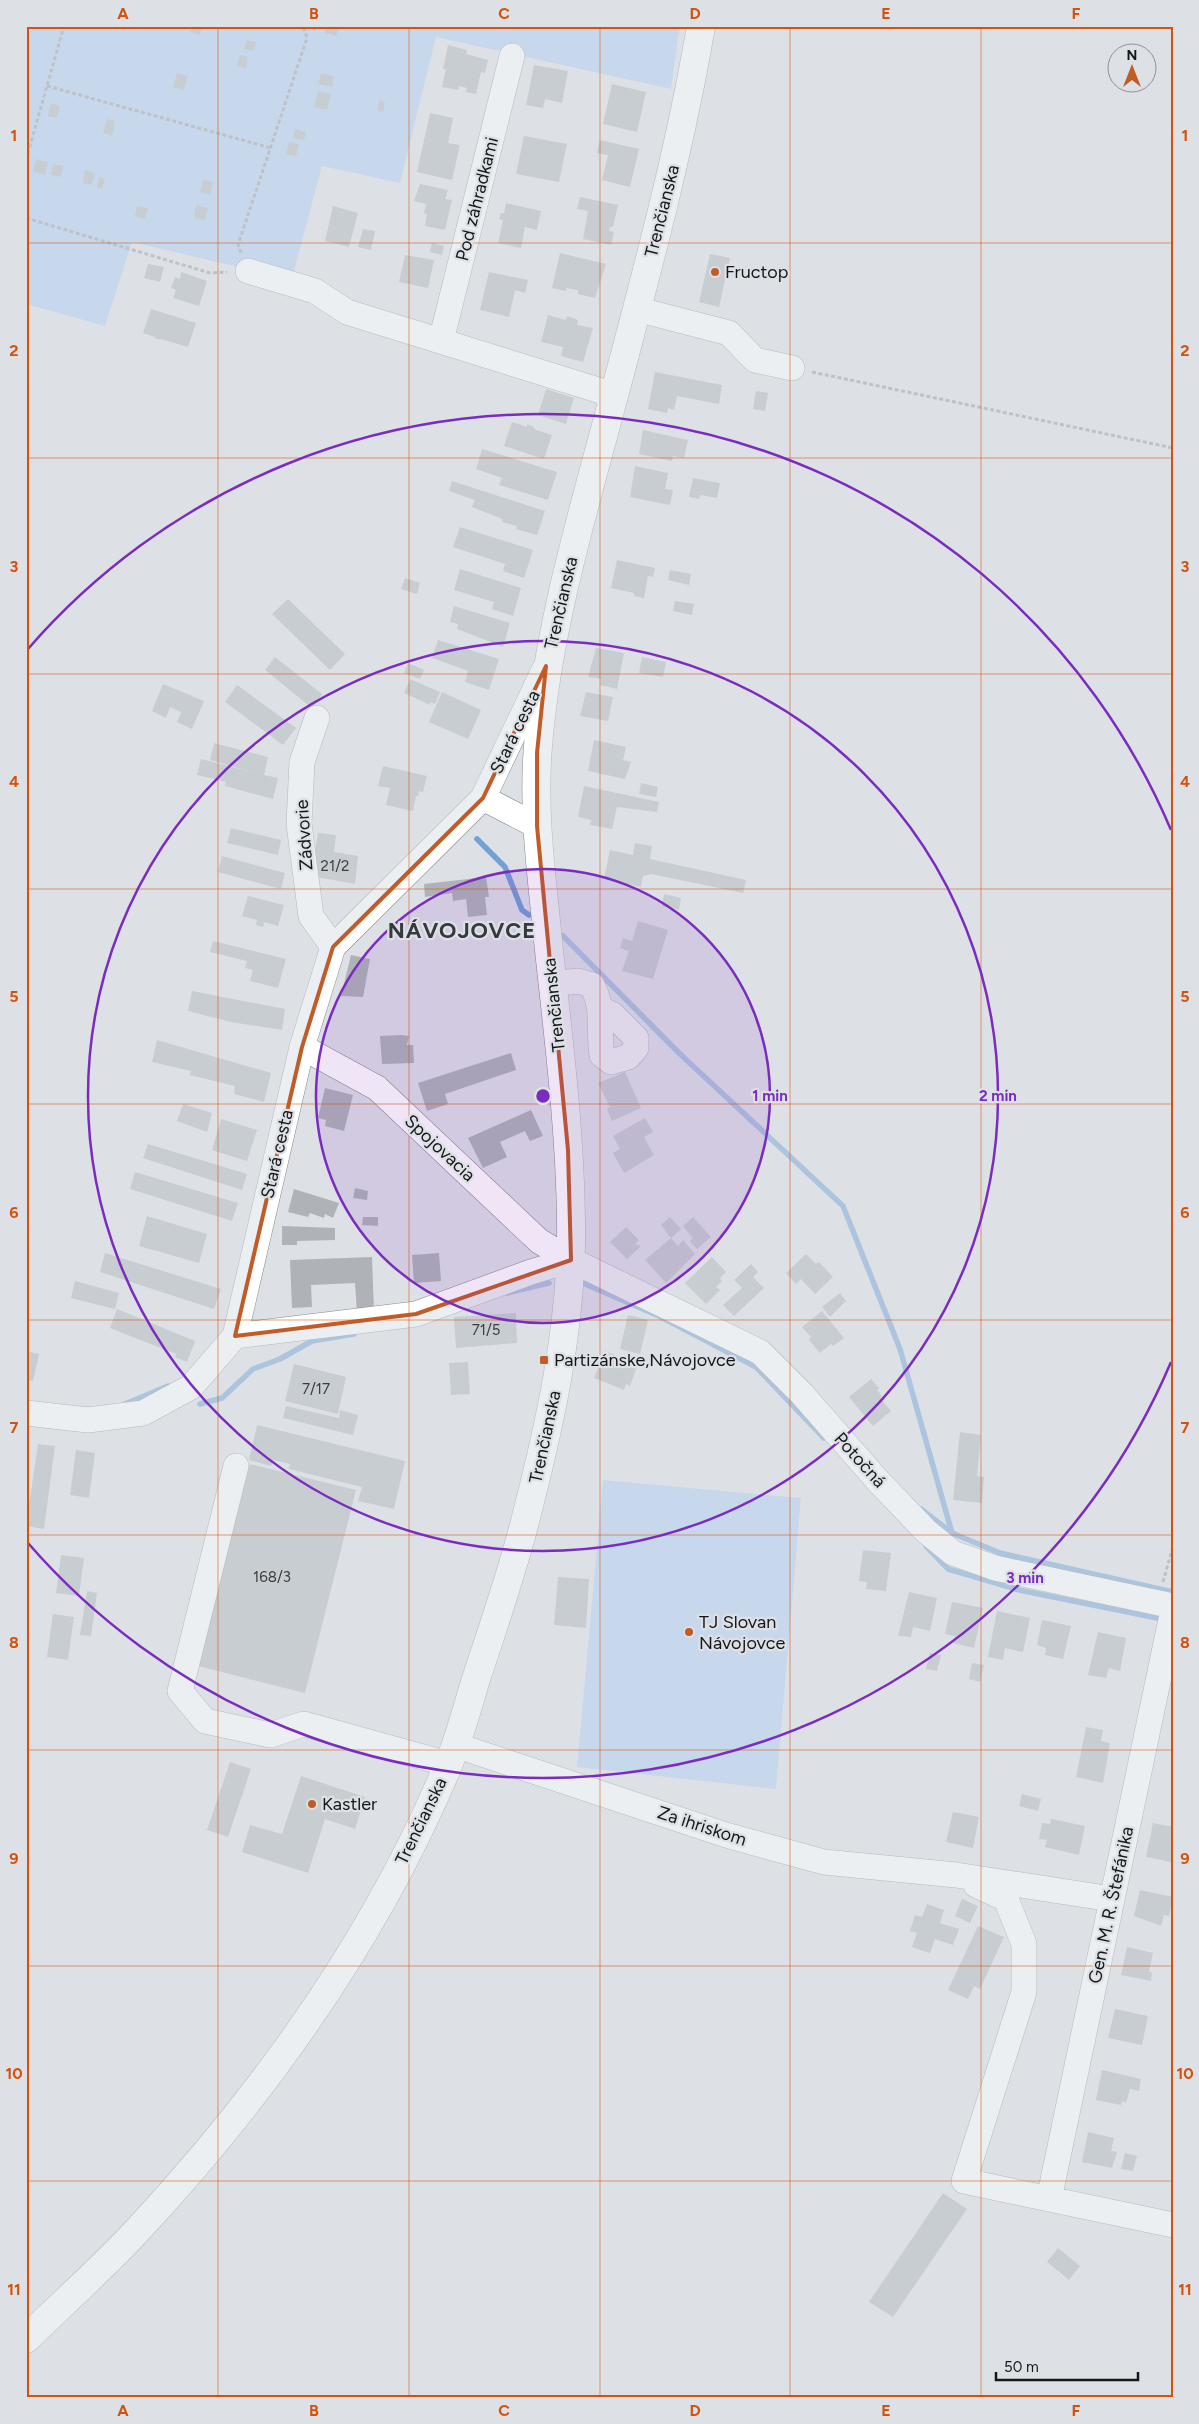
<svg xmlns="http://www.w3.org/2000/svg" width="1199" height="2424" viewBox="0 0 1199 2424" font-family="Figtree,sans-serif">
  <style>
    .green { fill: #adcdf7 }
    .lines { fill: none; stroke-linecap: round; stroke-linejoin: round }
    .stream { stroke: #749fd7; stroke-width: 5.5 }
    .building { fill: #afb3b8 }
    .minor-casing { stroke: #85898e; stroke-width: 26 }
    .major-casing { stroke: #85898e; stroke-width: 29 }
    .path { stroke: #989c9f; stroke-width: 3; stroke-dasharray: 4 2.5; stroke-linecap: butt }
    .minor { stroke: #fff; stroke-width: 25 }
    .major { stroke: #fff; stroke-width: 28 }
    .marked { fill: none; stroke: #c15c28; stroke-width: 4; stroke-linejoin: round }
    .grid { fill: none; stroke: #d3520d; stroke-width: 1; stroke-opacity: 0.55 }
    .ring { fill: none; stroke: #7b2cbf; stroke-width: 2.5 }
    .poi-dot { fill: #c15c28; stroke: #dde1e6; stroke-width: 2 }
    .labels { text-anchor: middle; stroke-width: 4.5; stroke-linejoin: round; paint-order: stroke }
    .number-label { font-size: 15px; fill: #3b3d3f }
    .street-label { font-size: 18px; fill: #141617; stroke: #dde1e6 }
    .poi-label { font-size: 18px; fill: #141617; stroke: #dde1e6; text-anchor: start }
    .district-label { font-size: 22px; font-weight: bold; letter-spacing: 1px; fill: #36393d; stroke: #dde1e6 }
    .centre { fill: #7b2cbf; stroke: #dde1e6; stroke-width: 2.5 }
    .ring-label { font-size: 15px; text-anchor: middle; font-weight: bold; fill: #7b2cbf; stroke: #dde1e6; stroke-width: 4.5; stroke-linejoin: round; paint-order: stroke }
    .neatline { fill: none; stroke: #d3520d; stroke-width: 2 }
    .grid-label { font-size: 16px; text-anchor: middle; font-weight: bold; fill: #d3520d }
  </style>
  <rect width="100%" height="100%" fill="#dde1e6"/>
  <!-- green -->
  <path class="green" d="M26,26H680L671,89L436,37L400,183L322,166L293,275L225,264L132,242L105,326L26,304Z
    M603,1480L801,1498L776,1789L577,1767Z"/>
  <g class="lines">
    <!-- stream -->
    <path class="stream" d="M477,839L505,867L522,910L529,915
      M563,936L680,1054L843,1206L900,1349L952,1533
      M585,1284L659,1316L756,1367L824,1438
      M507,1293L549,1283
      M125,1404L168,1386
      M200,1404L222,1398L253,1369L280,1359L312,1341L354,1334
      M921,1509L952,1533L1000,1553L1173,1592
      M926,1546L948,1569L1019,1590L1162,1619"/>
  </g>
  <!-- building -->
  <path class="building" d="M192,26H202L200,35L190,32Z
    M327,26H339L337,36L325,33Z
    M247,40L256,42L254,51L244,49Z
    M448,45L467,50L466,54L488,60L485,73L481,72L476,94L466,92L467,88L459,86L458,90L442,87L446,69H443Z
    M240,55L248,57L246,68L237,66Z
    M534,65L568,71L562,103L545,99L543,108L526,105Z
    M177,73L188,76L184,90L173,87Z
    M321,73L334,76L332,87L318,84Z
    M612,84L646,92L637,132L603,124Z
    M318,91L331,94L327,110L314,107Z
    M379,100L385,102L383,112L377,111Z
    M51,103L60,106L57,118L48,116Z
    M430,113L453,118L448,143L460,145L452,180L417,172Z
    M107,119L115,121L112,136L103,133Z
    M295,129L306,132L304,140L293,138Z
    M524,136L567,144L559,182L516,174Z
    M600,140L639,149L630,187L602,180L608,155L597,153Z
    M289,142L299,144L296,156L286,154Z
    M36,159L48,162L45,175L33,172Z
    M53,164L63,166L61,177L51,175Z
    M85,170L95,173L92,185L83,183Z
    M99,177L105,179L102,189L97,188Z
    M203,180L213,182L210,195L200,192Z
    M420,184L448,190L445,199L452,200L445,230L425,226L427,214L424,213L426,204L414,201Z
    M580,197L618,205L613,227H610L609,231L614,232L611,245L583,239L588,211L577,209Z
    M506,203L541,211L537,230L525,227L521,248L498,243L503,220L499,219L501,213H504Z
    M196,205L208,208L205,220L194,218Z
    M137,206L148,208L145,219L135,216Z
    M333,206L358,213L349,247L325,241Z
    M363,229L375,231L371,250L358,247Z
    M432,243L444,246L442,255L430,252Z
    M560,253L606,264L595,298L578,294V290L566,288V291L552,288Z
    M710,254L730,258L719,307L699,302Z
    M405,255L434,260L428,288L399,282Z
    M148,264L164,267L160,282L144,278Z
    M181,272L207,281L199,306L173,298L176,290L171,288L175,277L180,279Z
    M489,272L528,280L525,293L515,290L509,317L480,310Z
    M151,309L196,323L188,347L161,339H156L155,337L143,333Z
    M548,315L566,320L567,316L578,320L577,325L593,328L583,362L561,356L563,347L541,342Z
    M655,372L722,385L719,404L677,396L674,410L668,408L667,413L648,409Z
    M546,389L574,398L566,424L538,415Z
    M756,391L768,393L765,411L753,409Z
    M512,422L527,427V424L534,427V429L552,435L544,459L504,446Z
    M643,430L688,440L684,458L673,456L672,461L639,454Z
    M482,449L557,472L548,500L499,485L502,478L476,469Z
    M635,466L668,473L665,489L673,490L670,505L630,497Z
    M693,478L720,483L717,498L700,495L699,499L689,497Z
    M452,481L545,511L537,535L516,529L517,526L502,522V519L472,507L475,500L449,491Z
    M460,527L533,550L524,578L503,571L505,564L453,547Z
    M617,560L655,568L653,577L648,576L644,598L634,596V593L611,588Z
    M460,569L521,588L513,616L492,609L494,602L454,590Z
    M670,570L691,574L689,585L668,580Z
    M405,578L420,583L417,594L401,589Z
    M288,599L345,654L330,670L272,614Z
    M675,601L694,604L692,615L673,611Z
    M454,606L510,623L503,647L457,629L458,624L450,622Z
    M438,640L499,659L489,690L465,682L468,671L432,658Z
    M596,648L624,653L617,689L600,685L601,679L588,677Z
    M275,657L322,694L312,708L265,670Z
    M642,657L666,662L663,677L639,673Z
    M408,663L424,670L420,679L404,673Z
    M410,679L440,692L435,704L431,702L430,705L404,693Z
    M163,684L204,701L192,729L177,722L181,712L170,707L166,718L152,711Z
    M237,685L296,728L283,745L225,702Z
    M442,692L481,710L468,739L429,722Z
    M586,692L613,697L608,721L580,716Z
    M594,740L626,747L623,760L631,762L625,779L588,771Z
    M214,743L268,757L264,775L278,778L273,799L225,786L226,782L197,775L201,759L260,774L210,760Z
    M383,766L427,776L423,792L419,791L418,796H416L413,811L386,805L390,788L378,786Z
    M641,783L658,787L656,797L639,794Z
    M584,786L659,802L657,812L617,807L612,829L590,825L591,820L578,817Z
    M231,828L281,840L278,855L227,843Z
    M318,833L336,835L334,852L358,856L355,884L311,876Z
    M635,843L652,846L650,859L746,880L743,893L651,874L643,876L641,887L604,879L610,850L633,855Z
    M222,856L285,873L281,889L218,872Z
    M486,877L489,897H485L487,915L468,917L466,899L453,901L452,893L425,897L424,884Z
    M664,894L681,898L679,910L662,906Z
    M248,896L284,905L278,926L264,922L263,927L256,925L257,920L242,916Z
    M638,921L668,930L653,979L622,971L629,951L620,948L623,938L632,941Z
    M213,941L286,959L278,988L250,981L253,970L245,968L247,961L210,952Z
    M351,955L370,959L363,997L341,996Z
    M192,991L285,1009L282,1030L231,1022L188,1011Z
    M401,1035L409,1036L407,1045H413L414,1063L382,1064L380,1036Z
    M157,1040L271,1073L264,1102L234,1094L235,1086L190,1075L191,1071L152,1062Z
    M511,1053L516,1070L445,1094L448,1104L427,1111L418,1083Z
    M625,1072L641,1108L612,1121L607,1109L610,1107L598,1083Z
    M325,1088L353,1095L344,1131L325,1126L326,1120L318,1118Z
    M183,1104L212,1113L207,1132L177,1121Z
    M531,1110L543,1136L530,1141L525,1131L500,1142L507,1157L483,1168L468,1138Z
    M645,1118L653,1132L644,1137L654,1155L624,1173L613,1153L620,1149L613,1136Z
    M221,1119L257,1130L247,1161L212,1150Z
    M148,1144L247,1174L242,1190L143,1158Z
    M135,1172L238,1203L232,1221L130,1189Z
    M355,1188L368,1191L367,1200L353,1198Z
    M294,1189L339,1203L333,1218L325,1214L324,1218L310,1213L308,1217L288,1212Z
    M147,1216L207,1234L199,1263L139,1246Z
    M363,1217H378V1226L362,1225Z
    M670,1217L681,1229L671,1238L678,1246L683,1240L695,1254L666,1283L645,1260L671,1238L661,1225Z
    M693,1217L711,1237L697,1249L690,1241L693,1238L683,1226Z
    M282,1226L335,1228V1240L297,1241V1245H282Z
    M626,1227L639,1240L635,1244L641,1246L627,1259L610,1242Z
    M105,1253L221,1289L214,1309L100,1272Z
    M439,1253L441,1281L414,1283L412,1255Z
    M806,1254L816,1264L819,1262L833,1277L815,1294L801,1279L796,1284L786,1273Z
    M372,1257L374,1312L357,1313L355,1283L311,1285L312,1307L292,1308L290,1260Z
    M712,1257L726,1272L720,1278L722,1281L716,1287L720,1290L706,1304L685,1283Z
    M751,1264L758,1272L753,1277L764,1288L734,1316L723,1305L742,1288L734,1280Z
    M75,1281L119,1293L115,1309L71,1298Z
    M840,1293L846,1301L830,1317L822,1307Z
    M117,1309L195,1341L187,1362L175,1357L176,1354L110,1328Z
    M822,1311L844,1338L833,1346L831,1344L820,1353L809,1340L811,1337L802,1327Z
    M516,1313L517,1343L456,1348L454,1317Z
    M628,1315L648,1320L640,1354L620,1349Z
    M26,1351L39,1354L33,1381L26,1380Z
    M605,1351L638,1364L630,1386L626,1384L624,1390L594,1378Z
    M468,1362L470,1394L451,1395L449,1363Z
    M294,1364L346,1377L338,1414L285,1401Z
    M871,1379L879,1388L877,1390L882,1396L880,1398L891,1411L873,1426L849,1397Z
    M286,1406L339,1418L340,1410L358,1415L353,1435L283,1418Z
    M257,1425L405,1461L394,1509L358,1501L362,1487L289,1469L290,1464L273,1460L271,1466L249,1460Z
    M960,1432L981,1435L977,1476L984,1477L982,1503L953,1500Z
    M38,1444L55,1446L44,1529L26,1526Z
    M76,1450L95,1453L89,1498L70,1495Z
    M250,1464L356,1490L305,1693L198,1666Z
    M863,1550L891,1553L886,1591L866,1589L867,1582L859,1581Z
    M61,1555L84,1558L79,1596L56,1593Z
    M558,1577L589,1579L586,1628L554,1625Z
    M87,1591L97,1593L91,1636L80,1635Z
    M909,1592L937,1598L930,1631L913,1627L911,1637L898,1636Z
    M952,1602L983,1608L974,1648L953,1643L955,1636L945,1634Z
    M997,1611L1030,1618L1023,1652L1005,1648L1003,1660L988,1657Z
    M53,1614L74,1617L68,1660L47,1657Z
    M1042,1620L1071,1626L1063,1659L1045,1655L1046,1648L1037,1645Z
    M1098,1632L1126,1638L1120,1671L1109,1668L1106,1678L1088,1675Z
    M930,1653L941,1655L937,1671L926,1669Z
    M972,1663L984,1665L980,1682L969,1679Z
    M1086,1727L1103,1730L1101,1741L1110,1743L1103,1783L1076,1777Z
    M230,1762L251,1769L228,1837L207,1830Z
    M301,1776L365,1797L355,1829L325,1819L308,1873L242,1852L250,1825L282,1834Z
    M1022,1794L1041,1799L1038,1811L1019,1806Z
    M953,1812L979,1817L973,1848L946,1842Z
    M1051,1819L1085,1826L1079,1855L1045,1847L1047,1840L1039,1839L1042,1823L1050,1824Z
    M1153,1823L1173,1827V1860L1171,1862L1146,1857Z
    M1140,1890L1173,1897L1169,1916L1164,1915L1161,1926L1134,1916Z
    M962,1899L978,1906L970,1923L955,1916Z
    M927,1904L944,1910L940,1923L959,1929L953,1945L935,1939L930,1953L912,1947L917,1933L910,1931L915,1915L922,1917Z
    M978,1926L1004,1937L980,1989L974,1986L968,1999L948,1990Z
    M1127,1947L1153,1953L1149,1972H1152L1151,1981L1121,1975Z
    M1115,2009L1148,2016L1142,2045L1108,2038Z
    M1102,2070L1141,2079L1139,2091L1130,2089L1126,2103L1122,2101L1121,2105L1096,2100Z
    M1088,2132L1114,2138L1111,2151L1117,2152L1112,2168L1082,2162Z
    M1125,2153L1137,2156L1133,2171L1121,2169Z
    M943,2193L967,2209L893,2317L869,2302Z
    M1058,2248L1080,2266L1069,2280L1047,2262Z"/>
  <g class="lines">
    <!-- minor casing -->
    <g class="minor-casing">
      <path id="minor" d="M248,271L315,291L347,312L614,395
        M636,309L729,333L755,360L792,368
        M441,341L512,56
        M317,718L302,762L299,824L311,916L333,947
        M537,826L483,798L544,670
        M552,984L578,981L592,985C605,1010 598,1029 602,1055L611,1062L628,1057L636,1048V1038L613,1015L601,1009
        M302,1047L377,1088L539,1241L571,1260L760,1352L802,1394L879,1482L926,1531L953,1553L995,1568L1173,1606
        M235,1336L416,1314L531,1272L571,1260
        M26,1413L88,1420L143,1413L191,1387L235,1336L302,1047L333,947L483,798
        M236,1466L180,1691L205,1721L270,1735L304,1724L448,1764
        M455,1745L726,1835L824,1862L956,1875L1112,1899
        M976,1885L1006,1899L1024,1944V1992L964,2181L1173,2225
        M1049,2199L1173,1610"/>
    </g>
    <!-- major casing -->
    <g class="major-casing">
      <path id="major" d="M26,2339C62,2304 100,2270 134,2234C262,2097 374,1941 447,1768C460,1737 468,1704 478,1673C494,1625 510,1578 523,1529C549,1429 573,1325 571,1221C570,1121 556,1021 546,921C540,863 533,805 538,746C548,625 584,509 615,392C647,271 680,150 701,26"/>
    </g>
    <!-- path -->
    <path class="path" d="M47,86L271,148
      M26,160L64,26
      M26,218L210,273L227,272
      M241,253L238,245L307,38L303,26
      M812,372L1173,448
      M1163,1582L1173,1546"/>
    <!-- minor -->
    <use href="#minor" class="minor"/>
    <!-- major -->
    <use href="#major" class="major"/>
  </g>
  <!-- marked area -->
  <path d="M0 0H1199V2424H0ZM546,666L537,753V826L568,1150L571,1260L416,1314L235,1336L302,1047L333,947L483,798Z" fill="#dde1e6" fill-opacity=".55" fill-rule="evenodd"/>
  <path class="marked" d="M546,666L537,753V826L568,1150L571,1260L416,1314L235,1336L302,1047L333,947L483,798Z"/>
  <!-- grid -->
  <path class="grid" d="M218,26V2398M409,26V2398M600,26V2398M790,26V2398M981,26V2398M26,243H1173M26,458H1173M26,674H1173M26,889H1173M26,1104H1173M26,1320H1173M26,1535H1173M26,1750H1173M26,1966H1173M26,2181H1173"/>
  <!-- distance rings -->
  <circle cx="543" cy="1096" r="227" fill="#7b2cbf" fill-opacity=".12"/>
  <g class="ring">
    <circle cx="543" cy="1096" r="227"/>
    <circle cx="543" cy="1096" r="455"/>
    <path d="M1171 1362A682 682 0 0 1 28 1543M28 649A682 682 0 0 1 1171 830"/>
  </g>
  <!-- markers -->
  <g class="poi-dot">
    <circle cx="715" cy="272" r="5"/>
    <rect x="539" y="1355" width="10" height="10" rx="2.5"/>
    <circle cx="689" cy="1632" r="5"/>
    <circle cx="312" cy="1804" r="5"/>
  </g>
  <g class="labels">
    <!-- number labels -->
    <g class="number-label">
      <text x="335" y="871">21/2</text>
      <text x="486" y="1335">71/5</text>
      <text x="316" y="1394">7/17</text>
      <text x="272" y="1582">168/3</text>
    </g>
    <!-- street labels -->
    <g class="street-label">
      <text transform="translate(477 199) rotate(-76)" y="6">Pod záhradkami</text>
      <text transform="translate(662 211) rotate(-76)" y="6">Trenčianska</text>
      <text transform="translate(561 603) rotate(-77)" y="6">Trenčianska</text>
      <text transform="translate(515 732) rotate(-64)" y="6">Stará cesta</text>
      <text transform="translate(304 835) rotate(-94)" y="6">Zádvorie</text>
      <text transform="translate(554 1005) rotate(-96)" y="6">Trenčianska</text>
      <text transform="translate(440 1148) rotate(43)" y="6">Spojovacia</text>
      <text transform="translate(277 1154) rotate(-77)" y="6">Stará cesta</text>
      <text transform="translate(545 1437) rotate(-78)" y="6">Trenčianska</text>
      <text transform="translate(860 1460) rotate(48)" y="6">Potočná</text>
      <text transform="translate(421 1821) rotate(-64)" y="6">Trenčianska</text>
      <text transform="translate(702 1826) rotate(18)" y="6">Za ihriskom</text>
      <text transform="translate(1111 1905) rotate(-78)" y="6">Gen. M. R. Štefánika</text>
    </g>
    <!-- poi labels -->
    <g class="poi-label">
      <text x="725" y="278">Fructop</text>
      <text x="554" y="1366">Partizánske,Návojovce</text>
      <text x="699" y="1628">TJ Slovan<tspan x="699" dy="21">Návojovce</tspan></text>
      <text x="322" y="1810">Kastler</text>
    </g>
    <!-- district labels -->
    <g class="district-label">
      <text x="462" y="938">NÁVOJOVCE</text>
    </g>
  </g>
  <circle cx="543" cy="1096" r="8" class="centre"/>
  <g class="ring-label">
    <text x="770" y="1101">1 min</text>
    <text x="998" y="1101">2 min</text>
    <text x="1025" y="1583">3 min</text>
  </g>
  <!-- border -->
  <rect width="1199" height="2424" fill="none" stroke="#dde1e6" stroke-width="55"/>
  <!-- north arrow -->
  <g transform="translate(1132 68)"><circle r="24" fill="#dde1e6" stroke="#8d9093"/>
  <path d="M0-4L9 19L0 12L-9 19Z" fill="#c15c28"/>
  <text y="-8" font-size="14" font-weight="bold" text-anchor="middle" fill="#141617">N</text>
  </g>
  <!-- scale -->
  <path d="M996 2372v8h142v-8" fill="none" stroke="#141617" stroke-width="2.5"/>
  <text x="1004" y="2372" font-size="15" fill="#141617" stroke="#dde1e6" stroke-width="4" paint-order="stroke">50 m</text>
  <rect x="28" y="28" width="1144" height="2368" class="neatline"/>
  <g class="grid-label">
    <text x="123" y="19">A</text>
    <text x="314" y="19">B</text>
    <text x="504" y="19">C</text>
    <text x="695" y="19">D</text>
    <text x="886" y="19">E</text>
    <text x="1076" y="19">F</text>
    <text x="14" y="141">1</text>
    <text x="1185" y="141">1</text>
    <text x="14" y="356">2</text>
    <text x="1185" y="356">2</text>
    <text x="14" y="572">3</text>
    <text x="1185" y="572">3</text>
    <text x="14" y="787">4</text>
    <text x="1185" y="787">4</text>
    <text x="14" y="1002">5</text>
    <text x="1185" y="1002">5</text>
    <text x="14" y="1218">6</text>
    <text x="1185" y="1218">6</text>
    <text x="14" y="1433">7</text>
    <text x="1185" y="1433">7</text>
    <text x="14" y="1648">8</text>
    <text x="1185" y="1648">8</text>
    <text x="14" y="1864">9</text>
    <text x="1185" y="1864">9</text>
    <text x="14" y="2079">10</text>
    <text x="1185" y="2079">10</text>
    <text x="14" y="2295">11</text>
    <text x="1185" y="2295">11</text>
    <text x="123" y="2416">A</text>
    <text x="314" y="2416">B</text>
    <text x="504" y="2416">C</text>
    <text x="695" y="2416">D</text>
    <text x="886" y="2416">E</text>
    <text x="1076" y="2416">F</text>
  </g>
</svg>
